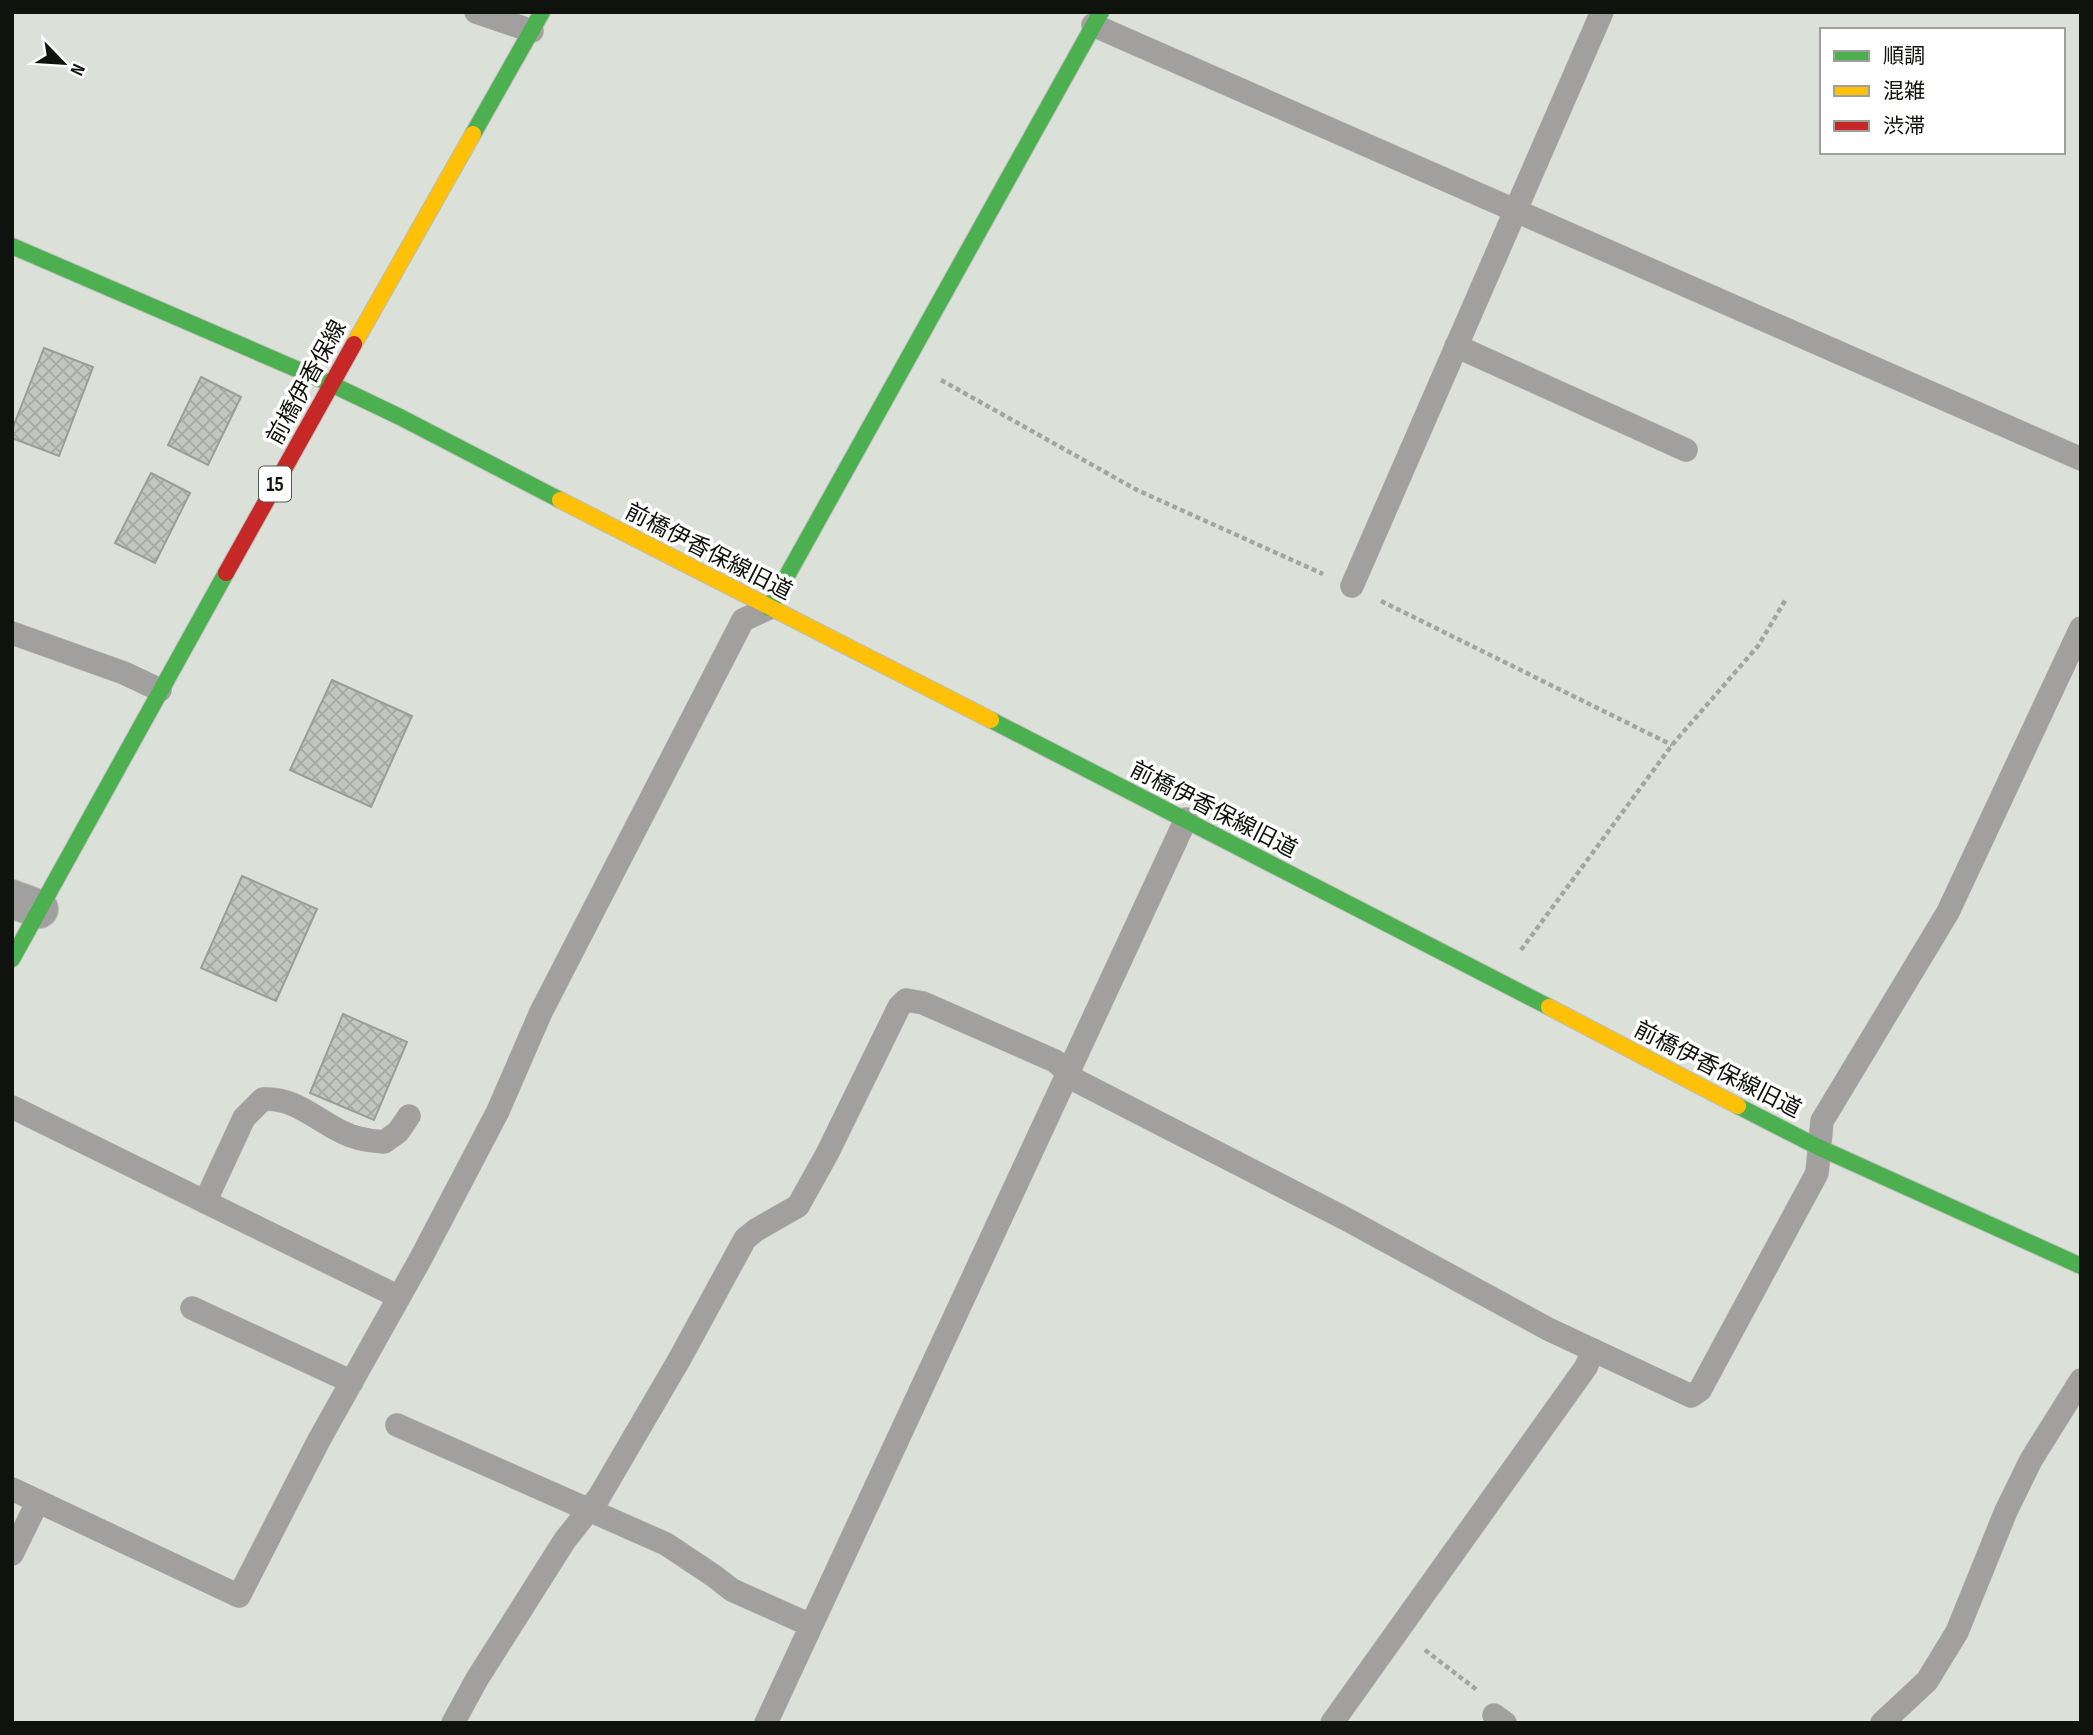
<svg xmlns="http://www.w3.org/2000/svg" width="2093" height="1735" viewBox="0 0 2093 1735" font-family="'Sofia Sans Condensed','Noto Sans JP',sans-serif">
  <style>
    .building { fill: url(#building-cross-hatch); stroke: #9a9e98; stroke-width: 2 }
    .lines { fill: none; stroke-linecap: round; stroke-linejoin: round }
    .lane-casing { stroke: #bbbfb8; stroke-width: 24 }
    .street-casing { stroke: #bbbfb8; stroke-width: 40 }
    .fast-casing { stroke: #bbbfb8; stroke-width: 18 }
    .slow-casing { stroke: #bbbfb8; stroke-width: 18 }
    .jam-casing { stroke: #bbbfb8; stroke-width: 18 }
    .path { stroke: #a4a5a1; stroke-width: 4.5; stroke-dasharray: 5 3.5; stroke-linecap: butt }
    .lane { stroke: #a1a09e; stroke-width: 23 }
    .street { stroke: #a1a09e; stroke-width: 38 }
    .fast { stroke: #4caf50; stroke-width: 16 }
    .slow { stroke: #ffc107; stroke-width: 16 }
    .jam { stroke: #c62828; stroke-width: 16 }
    .labels { text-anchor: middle; stroke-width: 7; stroke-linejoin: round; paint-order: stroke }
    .shield { fill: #fff; stroke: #575956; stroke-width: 2 }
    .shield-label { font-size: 21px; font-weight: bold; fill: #0f120d }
    .street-label { font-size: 23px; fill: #0f120d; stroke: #fff }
  </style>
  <defs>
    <pattern id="building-cross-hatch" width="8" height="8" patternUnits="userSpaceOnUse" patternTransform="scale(1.75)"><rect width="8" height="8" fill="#c1c6be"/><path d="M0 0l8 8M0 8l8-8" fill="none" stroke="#a5a9a2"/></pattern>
  </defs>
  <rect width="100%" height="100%" fill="#dbe1d8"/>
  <!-- building -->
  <path class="building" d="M44,348L93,367L59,456L12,438V430Z
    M201,377L241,397L208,465L168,445Z
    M151,473L190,493L155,563L115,543Z
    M332,680L412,716L371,807L290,770Z
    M242,876L317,909L276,1001L201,968Z
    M343,1014L407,1042L374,1120L310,1093Z"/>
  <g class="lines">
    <!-- lane casing -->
    <g class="lane-casing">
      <path id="lane" d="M476,12L532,31
        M1093,25L2081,459
        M1456,346L1686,450
        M1352,586L1602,12
        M12,633L124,673L160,690
        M12,1107L399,1297
        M205,1202L244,1118L263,1099C294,1097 315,1119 342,1132C355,1139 369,1141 384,1142L398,1132L409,1116
        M192,1308L352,1382
        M397,1425L666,1544L714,1576L732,1590L810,1625
        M12,1489L239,1596L319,1440L421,1258L498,1111L541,1012L743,620L769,608
        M12,1554L38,1501
        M1494,1715L1505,1723
        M453,1723L477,1679L565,1540L599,1497L679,1360L745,1239L756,1230L798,1206L827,1154L899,1007L906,1000L923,1003L1055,1061L1077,1081L1346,1219L1548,1329L1691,1396L1700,1390L1817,1173L1822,1121L1948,912L2081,628
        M766,1723L1186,819
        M1332,1723L1586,1367L1593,1350
        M1882,1723L1927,1681L1957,1632L2006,1511L2031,1460L2081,1380"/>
    </g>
    <!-- street casing -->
    <g class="street-casing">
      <path id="street" d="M12,899L39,909"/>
    </g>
    <!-- fast casing -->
    <g class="fast-casing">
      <path id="fast" d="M473,134L542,12
        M12,246L331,384L400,417L560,500
        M769,608L1101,12
        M991,720L1549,1007
        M12,959L226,573
        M1738,1106L1818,1147L2081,1266"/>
    </g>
    <!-- slow casing -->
    <g class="slow-casing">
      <path id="slow" d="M354,344L473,134
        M560,500L991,720
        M1549,1007L1738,1106"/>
    </g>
    <!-- jam casing -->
    <g class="jam-casing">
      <path id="jam" d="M226,573L354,344"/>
    </g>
    <!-- path -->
    <path class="path" d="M941,380L1137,490L1323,574
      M1381,601L1672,745
      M1521,950L1672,745L1758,646L1786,599
      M1425,1650L1477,1690"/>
    <!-- lane -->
    <use href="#lane" class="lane"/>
    <!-- street -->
    <use href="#street" class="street"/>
    <!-- fast -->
    <use href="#fast" class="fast"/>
    <!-- slow -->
    <use href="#slow" class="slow"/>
    <!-- jam -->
    <use href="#jam" class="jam"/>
  </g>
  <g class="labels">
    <!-- shield labels -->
    <rect class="shield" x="259" y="466.5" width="32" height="35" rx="5"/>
    <g class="shield-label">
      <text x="275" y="491">15</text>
    </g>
    <!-- street labels -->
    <g class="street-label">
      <text transform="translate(306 382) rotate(-61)" y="8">前橋伊香保線</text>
      <text transform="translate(709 551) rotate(27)" y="8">前橋伊香保線旧道</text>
      <text transform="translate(1214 809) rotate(27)" y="8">前橋伊香保線旧道</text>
      <text transform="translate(1718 1069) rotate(27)" y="8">前橋伊香保線旧道</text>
    </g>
  </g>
  <!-- border -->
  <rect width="2093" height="1735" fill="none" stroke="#0f120d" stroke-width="28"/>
  <!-- legend -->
  <rect x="1820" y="28" width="245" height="126" fill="#ffffff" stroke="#9fa09e" stroke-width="2"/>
  <rect x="1834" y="51" width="35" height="10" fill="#4caf50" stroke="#9fa09e" stroke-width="2"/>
  <text x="1883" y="63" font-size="21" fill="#0f120d">順調</text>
  <rect x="1834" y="86" width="35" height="10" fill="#ffc107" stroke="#9fa09e" stroke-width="2"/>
  <text x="1883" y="98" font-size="21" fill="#0f120d">混雑</text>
  <rect x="1834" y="121" width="35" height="10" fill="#c62828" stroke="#9fa09e" stroke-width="2"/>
  <text x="1883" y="133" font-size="21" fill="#0f120d">渋滞</text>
  <!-- north arrow -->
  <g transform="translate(63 63) rotate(115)" stroke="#ffffff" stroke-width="5" paint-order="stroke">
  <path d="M0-5L12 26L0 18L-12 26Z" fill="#0f120d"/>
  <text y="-10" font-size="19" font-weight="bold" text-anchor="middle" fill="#0f120d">N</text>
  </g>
</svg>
